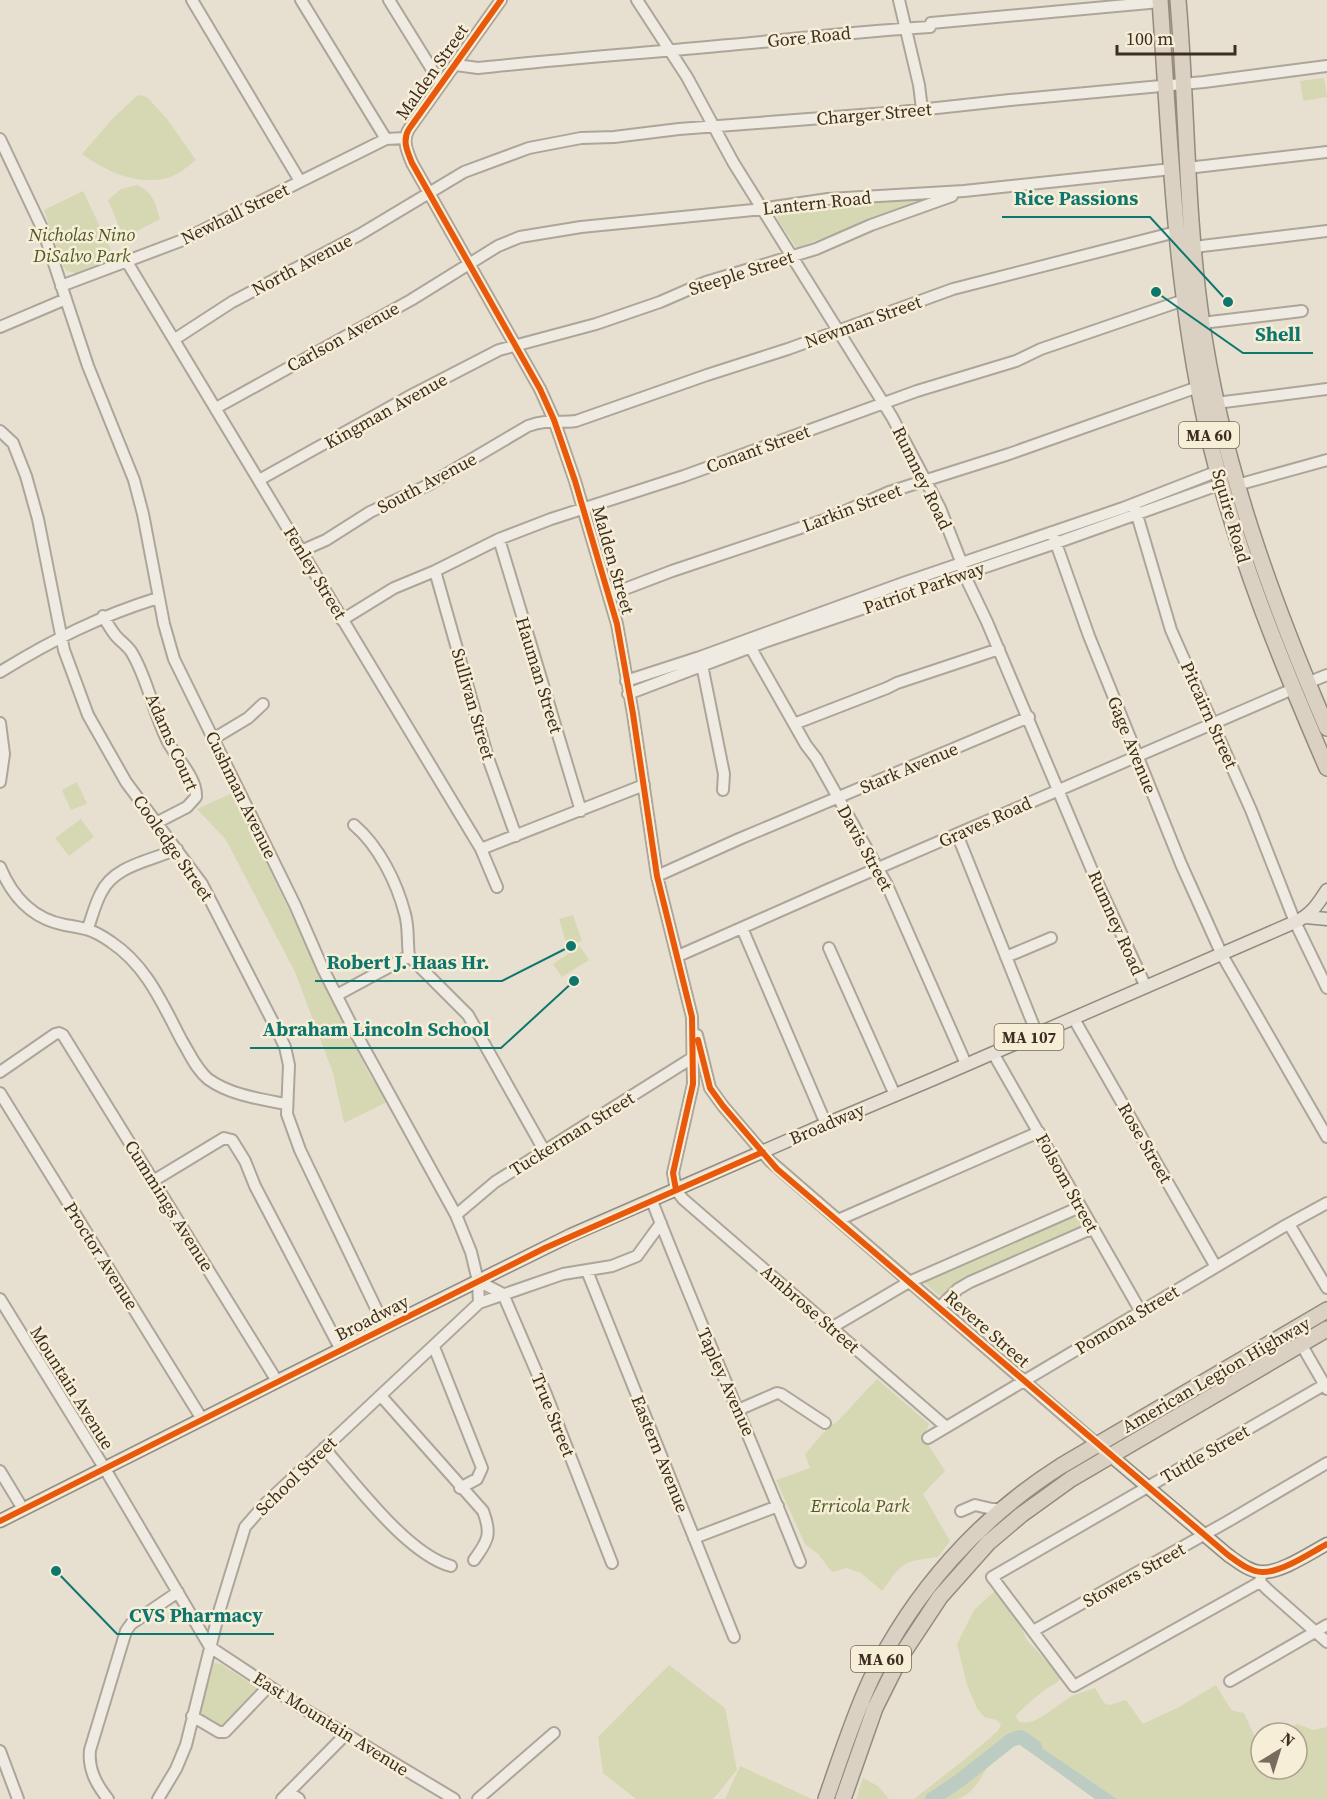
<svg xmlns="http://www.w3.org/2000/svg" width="1327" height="1799" viewBox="0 0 1327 1799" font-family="'Source Serif 4',serif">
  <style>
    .green { fill: #d6d7b3 }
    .water { fill: #bcccc2 }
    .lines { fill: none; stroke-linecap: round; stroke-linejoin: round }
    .river { stroke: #bcccc2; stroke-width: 14 }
    .minor-casing { stroke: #ada599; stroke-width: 14 }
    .major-casing { stroke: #928b80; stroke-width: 15 }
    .highway-casing { stroke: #928b80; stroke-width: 18 }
    .minor { stroke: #efebe3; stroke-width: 10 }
    .major { stroke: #e6e1d4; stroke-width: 12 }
    .highway { stroke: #dad1c2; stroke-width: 15 }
    .cycleway-casing { stroke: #f7eed8; stroke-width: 10 }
    .cycleway { stroke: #e8590c; stroke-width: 6 }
    .labels { text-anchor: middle; stroke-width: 5; stroke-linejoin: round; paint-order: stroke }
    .shield { fill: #f7eed8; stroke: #756857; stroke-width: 1.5 }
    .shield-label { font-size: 16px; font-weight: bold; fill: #3d2e20 }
    .street-label { font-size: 18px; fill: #3d2e20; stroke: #f7eed8 }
    .park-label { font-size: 18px; font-style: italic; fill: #4d5a26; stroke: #f7eed8 }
    .leader { fill: none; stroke: #0f766e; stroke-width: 2 }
    .callout-dot { fill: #0f766e; stroke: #f7eed8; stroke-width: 2 }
    .callout-label { font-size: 20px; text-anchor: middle; font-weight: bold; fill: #0f766e; stroke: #f7eed8; stroke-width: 5; stroke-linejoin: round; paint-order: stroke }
  </style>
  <rect width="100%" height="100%" fill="#e7e0d1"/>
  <!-- green -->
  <path class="green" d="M1324,78L1327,97L1303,101L1300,81Z
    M138,95L147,97L167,119L196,160C186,168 176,177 163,179C134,184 105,171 82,154L113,118Z
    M137,185C153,192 155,202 160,219L131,234L120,229L108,200L121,189Z
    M83,191L115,258L76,273L67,271L63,266L44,210Z
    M925,198L928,199L927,201L798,247H796L778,220L777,214L781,211Z
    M77,782L87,804L71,810L62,790Z
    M232,793L370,1076L389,1101L344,1123L333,1073L295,972L226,840L197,809Z
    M81,819L94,837L69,856L55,838Z
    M573,915L582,941L567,946L559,919Z
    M580,946L589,960L562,977L553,964Z
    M1072,1216L1081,1221L1080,1229L954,1287L942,1296L937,1294L924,1282Z
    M877,1379L929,1424L924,1438L945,1471L923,1494L950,1541L938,1557C903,1561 903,1562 882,1591L861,1573L847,1568L832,1572L818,1554L805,1544L776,1480L810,1468L805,1454L831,1424L836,1423Z
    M997,1589L1016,1611L1026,1639L1059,1675L1060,1679C1056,1685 1050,1685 1045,1690C1039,1694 1018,1712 1016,1716L1018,1721C1034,1729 1057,1704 1072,1696C1079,1693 1087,1691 1095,1688L1104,1703L1109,1705L1126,1700L1143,1724L1179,1707L1216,1685L1230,1708L1234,1711L1244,1713L1255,1737L1261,1742V1769H1297V1733L1281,1732L1297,1724L1313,1730L1327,1727V1799H1117L1042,1748L1035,1740L1021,1737L1019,1744C988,1743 985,1792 957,1799C944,1799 927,1799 914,1799L965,1759L998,1731L1001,1724L996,1720L984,1717L977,1708L967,1685L957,1644L974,1610Z
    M214,1663L221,1664L260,1690C251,1700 230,1730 216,1725C210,1723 204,1718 199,1714Z
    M669,1665L725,1708L737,1770L713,1799H636L603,1773L598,1737Z
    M740,1766L812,1799H725Z
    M863,1778L878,1786L889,1799H856Z"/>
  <!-- water -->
  <path class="water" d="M1022,1735H1028C1033,1740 1038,1741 1042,1748L1117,1799H1095L1019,1744Z"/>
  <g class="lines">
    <!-- river -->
    <path class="river" d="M932,1799L959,1781L1011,1740L1021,1737L1035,1747"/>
    <!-- minor casing -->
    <g class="minor-casing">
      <path id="minor" d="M192,0L300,181
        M301,0L386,139
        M389,0L441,84
        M501,0L409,129C402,140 407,151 412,163L540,389L554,420L575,481L617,624L633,714L657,876L692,1017L693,1084L673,1173L676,1190L683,1199L945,1426
        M637,0L687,77L733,162L892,417L940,508L962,564L964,574L987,622L1094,875L1146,987
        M899,0L919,85L922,109
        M456,65L478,68C562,59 645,53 729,45C796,39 862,31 930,27L931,23L1160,2
        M0,139L43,230L88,366L134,480L143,514L164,624L174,659L295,905L323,969L354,1030L456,1215L471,1252L478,1281L479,1303L266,1503L245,1527L219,1612L186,1745L176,1769L158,1799
        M1187,168L1327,152
        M1193,249L1202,246L1327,231
        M127,262L481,849L497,887
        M61,286L183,240L386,139L405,138
        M1202,323L1302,311
        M0,327L66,299
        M175,339L232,302L359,235L464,172L529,148L581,138L614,137L679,129L900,112L1010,100L1204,82L1327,66
        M1216,403L1327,389
        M216,408L411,300L498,246L520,237L581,227L753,210L828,199L964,191L1172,169
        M0,431L13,443L26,476L38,519L64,650L88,715L126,782L202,884L277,1030L285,1047L289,1065L287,1114L300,1150L385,1327
        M259,480L408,397L499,350L596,324L660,302L706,282L816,249L871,225L952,196
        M1237,485L1327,460
        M1135,508L1171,630L1251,810L1295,922L1327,988
        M1052,532L1089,636L1181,864L1222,955L1327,1137
        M499,539L581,811
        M301,551L326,540L370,512L428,485L528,426C550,418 557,424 576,421L707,375L788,349L953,289L1176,232
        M435,571L488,758L516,836
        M609,595L672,571L827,519L889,492L1009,454L1198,387
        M103,616C107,623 111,630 116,636C121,642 128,646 132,653C148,680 153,712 167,740C175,757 197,777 196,797L187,807L156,823
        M342,620L394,588L435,571L499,539L551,519L684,476L917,391L1016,361L1041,349L1184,300
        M748,643L806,745L816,758L887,885L966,1064
        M701,660L724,774L723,790
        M0,672C52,640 100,616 158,598
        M626,681L700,657L903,583L1123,508L1213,473H1218
        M1307,683L1327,675
        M628,694L767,641L1056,543L1221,484
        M0,723L4,754L0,782
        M794,724L887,688L897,683L999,649
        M213,739L248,718L263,704
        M354,825C379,846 397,883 405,914C409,928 407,942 409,956L468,1015L545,1152
        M957,834L1037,1034
        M481,849L644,785
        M0,867C12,896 32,919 65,925C85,928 94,930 111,942C147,966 163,1005 182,1041C190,1054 196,1069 208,1079C230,1095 260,1099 286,1104
        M657,876L739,839L1029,717
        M88,928C92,917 95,904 101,893C114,865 151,861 177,849
        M742,928L826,1124
        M829,948L895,1095
        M678,956L825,891L1293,689
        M1006,957L1051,938
        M337,995L409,956
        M1074,1019L1216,1267
        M697,1035L710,1088L723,1106L770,1161L1097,1444
        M993,1053L1141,1312
        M0,1072L55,1034L59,1033L63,1035L277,1381
        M0,1093L202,1419
        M153,1181L224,1138L232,1140L245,1161L255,1186L341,1350
        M652,1201C699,1322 752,1441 800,1562
        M456,1215L495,1182L692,1058
        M838,1220L1039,1132
        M1289,1224L1327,1288
        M587,1271L734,1637
        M478,1281L503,1294L546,1394L612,1563
        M0,1299L105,1469L210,1647L299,1706L454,1799
        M479,1303L563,1274L612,1266L637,1256L661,1223
        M940,1307L958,1289L970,1282L1093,1228
        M831,1328L909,1282L1080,1207
        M1301,1344L1327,1389
        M434,1347L482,1468L477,1479L460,1488
        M381,1396L483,1511C492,1534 488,1541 474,1560
        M738,1410L777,1393L781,1394L825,1423
        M928,1438L1283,1227L1327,1203
        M324,1448C355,1483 407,1554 451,1566
        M0,1471L23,1509
        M961,1511L975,1505L992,1509H1003
        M694,1538L778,1506
        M1261,1576L1260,1582L1268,1590L1327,1642
        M1260,1582L1074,1686L992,1577L1324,1385
        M1033,1631L1225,1523L1327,1463
        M1230,1681L1327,1625
        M192,1716L219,1732H225L269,1686
        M0,1751L18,1799
        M289,1792L299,1799
        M108,1799C96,1784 88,1769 90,1750L126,1631L131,1624L178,1592
        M282,1799L346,1734
        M478,1799L554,1733"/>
    </g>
    <!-- major casing -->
    <g class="major-casing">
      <path id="major" d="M1306,917L1327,919
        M1097,1444L1228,1555C1238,1562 1250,1572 1262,1572C1281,1573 1310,1553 1327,1544
        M0,1521L385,1327L571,1235L826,1124L931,1080L1295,922C1311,915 1318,904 1327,890"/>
    </g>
    <!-- highway casing -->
    <g class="highway-casing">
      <path id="highway" d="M1160,0C1170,144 1175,288 1207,429C1234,547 1279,657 1327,768
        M1178,0C1187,106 1186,212 1201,317C1221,461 1270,596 1327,728
        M826,1799C840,1759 853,1718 871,1679C913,1592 979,1518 1061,1466L1327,1310
        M843,1799L875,1708L901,1656L940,1597L988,1543L1021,1515L1071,1479L1327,1329"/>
    </g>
    <!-- minor -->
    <use href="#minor" class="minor"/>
    <!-- major -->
    <use href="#major" class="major"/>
    <!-- highway -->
    <use href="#highway" class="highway"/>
    <!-- cycleway casing -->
    <g class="cycleway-casing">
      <path id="cycleway" d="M501,0L409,129C402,140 407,151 412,163L540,389L554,420L575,481L617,624L633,714L657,876L692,1017L693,1084L673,1173L676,1190
        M698,1040L710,1088L723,1106L777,1169L1228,1555C1238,1562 1250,1572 1262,1572C1281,1573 1310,1553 1327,1544
        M0,1521L545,1248L763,1152"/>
    </g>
    <!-- cycleway -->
    <use href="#cycleway" class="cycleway"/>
  </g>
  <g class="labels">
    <!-- shield labels -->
    <g class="shield">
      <rect x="1179" y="422" width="60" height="26" rx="4.5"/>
      <rect x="994.5" y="1024" width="69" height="26" rx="4.5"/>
      <rect x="851" y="1646" width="60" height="26" rx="4.5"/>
    </g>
    <g class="shield-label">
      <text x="1209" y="441">MA 60</text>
      <text x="1029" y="1043">MA 107</text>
      <text x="881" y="1665">MA 60</text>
    </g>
    <!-- street labels -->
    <g class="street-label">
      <text transform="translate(809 37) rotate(-6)" y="6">Gore Road</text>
      <text transform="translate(432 72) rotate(-55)" y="6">Malden Street</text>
      <text transform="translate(874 114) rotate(-5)" y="6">Charger Street</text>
      <text transform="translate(817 203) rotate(-6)" y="6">Lantern Road</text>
      <text transform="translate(235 214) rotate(-26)" y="6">Newhall Street</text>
      <text transform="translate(302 265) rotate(-28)" y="6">North Avenue</text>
      <text transform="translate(741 273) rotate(-18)" y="6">Steeple Street</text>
      <text transform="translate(863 322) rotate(-20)" y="6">Newman Street</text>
      <text transform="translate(343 337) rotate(-29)" y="6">Carlson Avenue</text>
      <text transform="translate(386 411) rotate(-29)" y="6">Kingman Avenue</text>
      <text transform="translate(758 449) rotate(-20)" y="6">Conant Street</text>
      <text transform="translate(922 478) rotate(64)" y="6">Rumney Road</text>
      <text transform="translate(427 483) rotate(-28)" y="6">South Avenue</text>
      <text transform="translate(852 508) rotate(-21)" y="6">Larkin Street</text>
      <text transform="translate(1231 516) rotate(74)" y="6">Squire Road</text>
      <text transform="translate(613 560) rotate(74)" y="6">Malden Street</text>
      <text transform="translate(315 573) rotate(59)" y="6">Fenley Street</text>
      <text transform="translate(924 588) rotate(-19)" y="6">Patriot Parkway</text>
      <text transform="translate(539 675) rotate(73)" y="6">Hauman Street</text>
      <text transform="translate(473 704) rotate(74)" y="6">Sullivan Street</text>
      <text transform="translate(1209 715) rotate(66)" y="6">Pitcairn Street</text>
      <text transform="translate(172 742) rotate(66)" y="6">Adams Court</text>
      <text transform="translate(1132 745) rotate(68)" y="6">Gage Avenue</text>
      <text transform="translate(909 768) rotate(-23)" y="6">Stark Avenue</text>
      <text transform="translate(241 795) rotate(64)" y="6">Cushman Avenue</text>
      <text transform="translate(985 822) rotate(-24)" y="6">Graves Road</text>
      <text transform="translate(173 848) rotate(55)" y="6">Cooledge Street</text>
      <text transform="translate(865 848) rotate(61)" y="6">Davis Street</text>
      <text transform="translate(1116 923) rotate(66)" y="6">Rumney Road</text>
      <text transform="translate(827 1124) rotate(-23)" y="6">Broadway</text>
      <text transform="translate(572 1134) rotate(-32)" y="6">Tuckerman Street</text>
      <text transform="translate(1145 1143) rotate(60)" y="6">Rose Street</text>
      <text transform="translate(1067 1183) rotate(61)" y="6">Folsom Street</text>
      <text transform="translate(169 1206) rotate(58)" y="6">Cummings Avenue</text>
      <text transform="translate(101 1256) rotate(58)" y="6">Proctor Avenue</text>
      <text transform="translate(810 1309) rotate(41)" y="6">Ambrose Street</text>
      <text transform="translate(372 1318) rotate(-27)" y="6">Broadway</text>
      <text transform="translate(1127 1320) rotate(-31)" y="6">Pomona Street</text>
      <text transform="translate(987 1329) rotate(41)" y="6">Revere Street</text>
      <text transform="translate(1216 1375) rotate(-30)" y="6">American Legion Highway</text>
      <text transform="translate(726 1382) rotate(66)" y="6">Tapley Avenue</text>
      <text transform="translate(72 1388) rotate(58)" y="6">Mountain Avenue</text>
      <text transform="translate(553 1415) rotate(68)" y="6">True Street</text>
      <text transform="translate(660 1454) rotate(68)" y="6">Eastern Avenue</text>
      <text transform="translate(1205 1454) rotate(-30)" y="6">Tuttle Street</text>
      <text transform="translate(296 1476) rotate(-44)" y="6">School Street</text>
      <text transform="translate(1134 1575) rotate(-29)" y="6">Stowers Street</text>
      <text transform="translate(331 1724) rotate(32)" y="6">East Mountain Avenue</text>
    </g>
    <!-- park labels -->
    <g class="park-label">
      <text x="82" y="241">Nicholas Nino<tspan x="82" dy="21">DiSalvo Park</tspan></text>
      <text x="860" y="1512">Erricola Park</text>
    </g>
  </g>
  <!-- callouts -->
  <path class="leader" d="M1228 302L1150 217H1002M1156 292L1243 353H1313M571 946L502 981H315M574 981L501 1048H250M56 1571L117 1634H274"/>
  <g class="callout-dot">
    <circle cx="1228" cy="302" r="6"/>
    <circle cx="1156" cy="292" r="6"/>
    <circle cx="571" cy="946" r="6"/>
    <circle cx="574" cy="981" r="6"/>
    <circle cx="56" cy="1571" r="6"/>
  </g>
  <g class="callout-label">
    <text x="1076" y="205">Rice Passions</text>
    <text x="1278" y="341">Shell</text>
    <text x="408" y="969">Robert J. Haas Hr.</text>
    <text x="376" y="1036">Abraham Lincoln School</text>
    <text x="196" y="1622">CVS Pharmacy</text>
  </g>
  <!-- north arrow -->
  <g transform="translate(1279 1751) rotate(38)"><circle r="28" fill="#f7eed8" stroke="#ada18e" stroke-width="1.5"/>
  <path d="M0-4.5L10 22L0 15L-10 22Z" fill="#786c5e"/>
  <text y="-9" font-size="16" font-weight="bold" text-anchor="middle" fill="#3d2e20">N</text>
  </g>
  <!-- scale -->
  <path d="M1117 45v9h118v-9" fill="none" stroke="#3d2e20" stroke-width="3"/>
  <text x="1126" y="45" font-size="18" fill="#3d2e20" stroke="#f7eed8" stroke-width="4.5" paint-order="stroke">100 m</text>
</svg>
